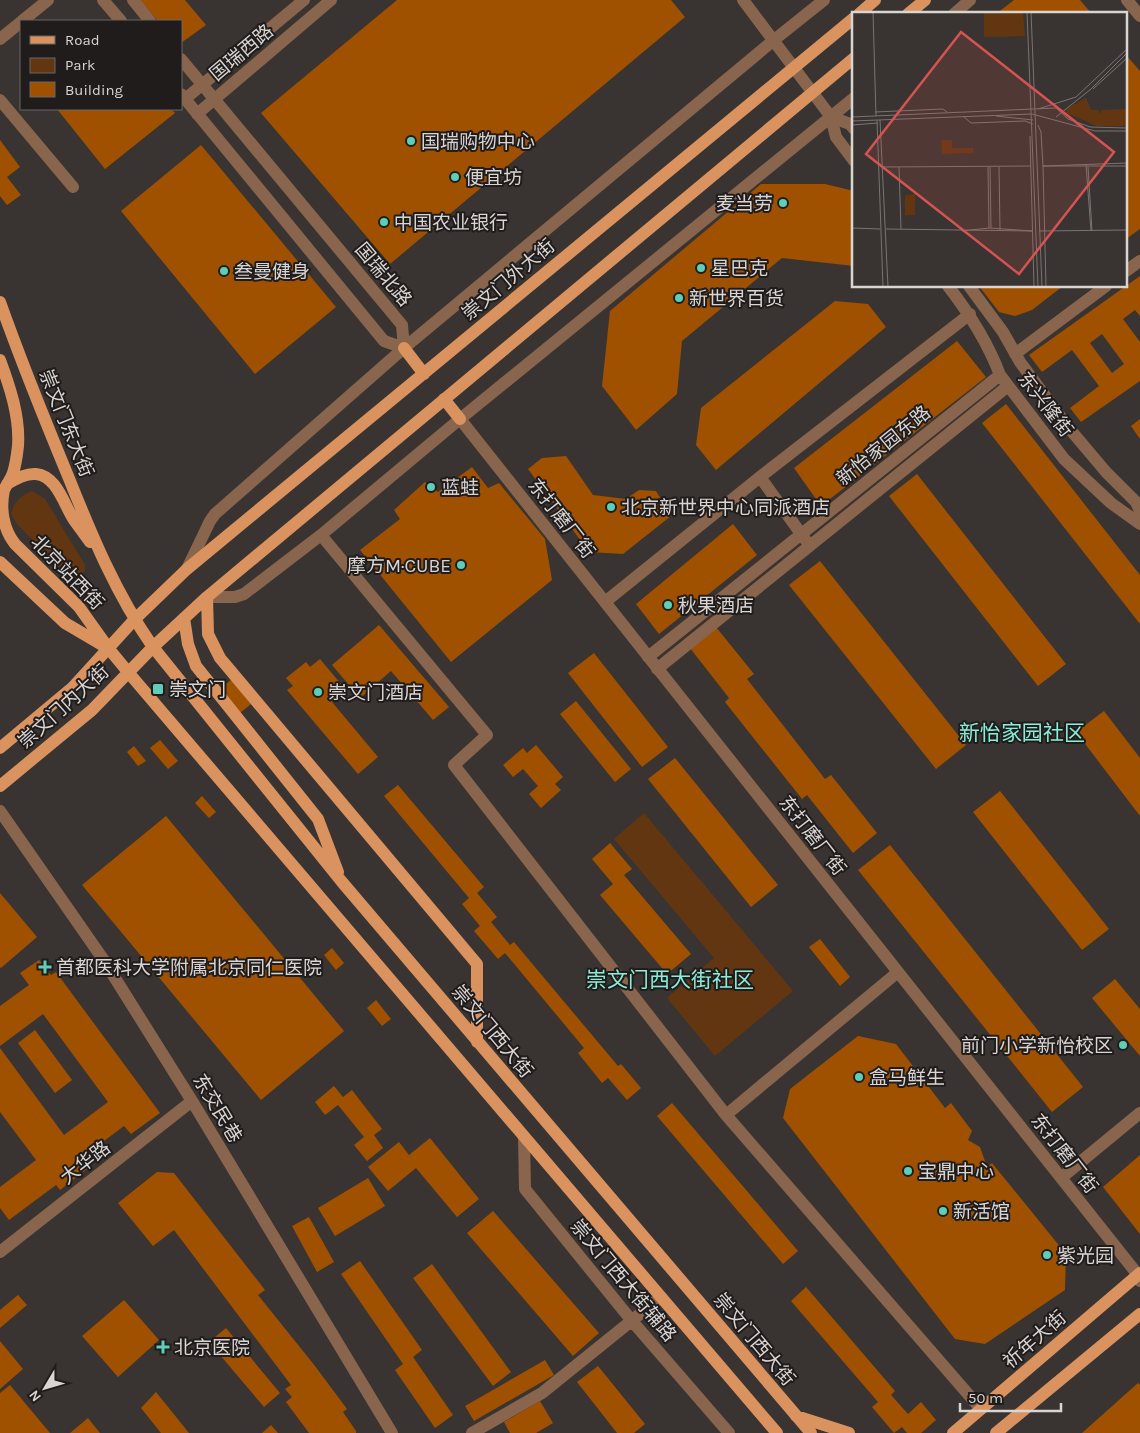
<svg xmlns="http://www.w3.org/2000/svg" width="1140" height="1433" viewBox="0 0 1140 1433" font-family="Karla,'Noto Sans SC',sans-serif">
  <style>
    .green { fill: #633612 }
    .building { fill: #a05100; fill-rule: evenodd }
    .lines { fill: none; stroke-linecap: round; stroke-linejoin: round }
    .minor { stroke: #89654d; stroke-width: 12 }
    .major { stroke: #da925f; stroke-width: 12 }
    .poi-dot { fill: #5eceb8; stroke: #1f1c1b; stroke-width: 2 }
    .labels { text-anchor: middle; stroke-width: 4; stroke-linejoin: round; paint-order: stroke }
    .street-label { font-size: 19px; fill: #d8d5d3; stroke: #1f1c1b }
    .poi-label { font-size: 19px; fill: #d8d5d3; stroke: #1f1c1b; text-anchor: start }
    .quarter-label { font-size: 21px; fill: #89edd8; stroke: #1f1c1b }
    .inset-road { fill: none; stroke: #797472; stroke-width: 1 }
    .view { fill: #d65353; fill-opacity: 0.15; stroke: #d65353; stroke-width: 2.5 }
    .inset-edge { fill: none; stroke: #d8d5d3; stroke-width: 2.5 }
  </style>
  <rect width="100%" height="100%" fill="#393431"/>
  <!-- green -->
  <path class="green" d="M32,491L45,499L85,565V571L74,579L68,576L16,523L11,514C14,502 21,495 32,491Z
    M644,813L793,991L715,1056L667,998L714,958L614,839Z"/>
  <!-- building -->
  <path class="building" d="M140,0H185L206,25L181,43V21H158Z
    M397,0H671L685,17L390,264L261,113Z
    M1014,0H1080L1092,14H996Z
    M1126,55L1140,71V229L1126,239Z
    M57,109H171L175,113L105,169Z
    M0,140L20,167L7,177L21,195L7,205L0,196Z
    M201,145L336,307L255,374L121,211Z
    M761,184H825L854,191V266L782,258L682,341L677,394L636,430L602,386L610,311Z
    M1140,276V316L1135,310L1123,319L1140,342V381L1081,422L1070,408L1099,386L1072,350L1042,372L1029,355ZM1102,334L1124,364L1112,373L1090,343Z
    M979,286H1063L1032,310L1015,316L999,312Z
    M835,301L868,304L886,327L716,470L696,445L701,408Z
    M957,341L986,377L821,506L794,468Z
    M1006,404L1140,575V624L982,423Z
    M1140,419V439L1131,426Z
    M566,456L593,495L626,499L639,490L656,491L671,516L623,554L589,552L528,469L542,458Z
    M472,467L488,488L499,483L545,539L552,580L451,662L360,550L400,519L394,510L425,482L438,492Z
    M917,474L1066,664L1038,686L889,496Z
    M733,524L757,555L659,634L636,604Z
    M820,561L966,745L936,769L789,585Z
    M379,625L449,707L433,720L391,671L360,698L332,665Z
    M716,627L754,674L747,679L825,779L831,775L877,833L853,853L807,795L802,799L725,702L729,698L690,648Z
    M594,653L668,747L642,767L568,673Z
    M320,659L346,690L332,702L378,757L358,774L287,690L293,686L286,678L306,662L310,667Z
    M232,679L251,704L240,713L220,689Z
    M576,701L631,769L615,782L560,714Z
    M1104,711L1140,758V816L1076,732Z
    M160,740L178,761L168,769L150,748Z
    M536,745L563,777L555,784L561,790L541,808L529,794L538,786L523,769L513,777L503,765L523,748L527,753Z
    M134,746L146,761L138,766L127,752Z
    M675,758L778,885L751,907L648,779Z
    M398,785L484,887L477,893L497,917L491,922L510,945L514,942L618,1066L621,1064L641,1088L627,1100L608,1078L602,1083L578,1053L584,1048L505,953L498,959L474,931L480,926L462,904L469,898L384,796Z
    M1000,791L1109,929L1082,950L973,812Z
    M202,796L216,812L209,818L195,803Z
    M166,816L344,1031L261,1100L82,885Z
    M610,843L632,869L624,875L691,954L667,974L600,895L613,884L592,859Z
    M890,845L1083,1087L1052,1112L858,870Z
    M0,893L37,937L1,968L0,967Z
    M820,939L850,977L840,986L809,947Z
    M332,948L344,963L336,970L324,955Z
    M39,960L51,975L56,972L160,1113L131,1134L124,1126L80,1159L87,1169L60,1190L56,1185L9,1220L0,1208V1187L36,1160L0,1112V1048L64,1135L108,1102L43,1014L0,1046V1006L29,985L20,973Z
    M1115,979L1140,1009V1056L1092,998Z
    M376,1000L391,1019L382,1026L367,1008Z
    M35,1030L72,1080L55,1093L18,1043Z
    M858,1036L896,1044L945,1108L951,1103L972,1131L968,1140L980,1147L987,1167L992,1163L1066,1254L1065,1290L985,1344L955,1339L783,1118L790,1089Z
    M334,1086L343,1097L352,1090L382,1129L374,1135L383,1148L367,1161L354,1145L364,1137L338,1105L325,1115L315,1102Z
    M672,1103L798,1251L783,1264L657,1116Z
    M430,1138L479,1199L457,1217L416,1168L388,1191L368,1167L399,1142L409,1155Z
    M1140,1155V1234L1103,1187Z
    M157,1172L174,1173L265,1290L258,1295L315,1366L347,1409L343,1412L356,1431V1433H309L286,1402L292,1397L285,1389L291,1385L174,1230L153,1246L118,1203Z
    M368,1178L385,1206L335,1236L318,1208Z
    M493,1211L599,1333L573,1356L467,1233Z
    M309,1217L334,1262L317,1272L292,1226Z
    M360,1261L422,1350L413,1357L453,1415L435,1428L395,1370L403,1364L341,1274Z
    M432,1264L511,1372L493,1386L413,1278Z
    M806,1287L895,1391L891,1395L908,1414L921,1402L936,1420L921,1433H907L902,1427L894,1433L872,1407L878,1402L791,1301Z
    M18,1295L27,1305L0,1328V1310Z
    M124,1300L159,1340L118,1377L82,1336Z
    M226,1328L280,1393L264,1407L209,1342Z
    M0,1341L23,1369L0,1389Z
    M545,1360L554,1375L474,1421L465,1406Z
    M598,1366L645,1424L634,1433H617L577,1382Z
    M1138,1383L1140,1385V1433H1082Z
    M10,1385L50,1433H0V1393Z
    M156,1392L189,1433H161L141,1408Z
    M540,1401L553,1423L536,1433H510L504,1422Z
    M88,1418L100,1433H70Z
    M271,1425L278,1433H262Z"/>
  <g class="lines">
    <!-- minor -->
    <path class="minor" d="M103,0L121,21
      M133,0L150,21
      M743,0L831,117L836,137L854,161
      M1127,0L1140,16
      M954,14L970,0
      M22,21L48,0
      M0,39L21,22
      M181,59L402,325L404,348L384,341L181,94
      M185,99L304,0
      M0,100L73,187
      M197,114L331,0
      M831,117L850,124L854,129
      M1126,271L1140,261
      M948,286C969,313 988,343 1000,375L1064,459L1111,503L1140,524
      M969,286L1003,332L1020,362L1068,427L1106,472L1136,502L1140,511
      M1015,354L1106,286
      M460,419L1138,1275L1140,1281
      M760,477L807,542
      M321,535L487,735L454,765L726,1115L981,1409
      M187,569L210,521L215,514L404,348L774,40L824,0
      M207,597H235L244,594L321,535L460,419L854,98
      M605,602L760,477L970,314
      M648,657L1000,375
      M657,669L1008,386
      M0,811L103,959L192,1101L392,1433
      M726,1115L898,972
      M524,1137L525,1189L632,1321L729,1433
      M1061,1178L1140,1113
      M0,1252L192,1101
      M472,1433L542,1393L661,1297"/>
    <!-- major -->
    <path class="major" d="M859,14L875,0
      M908,14L925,0
      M0,302C21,361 44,418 68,476C92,536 116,594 153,647L342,882L811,1433
      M404,348L424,374
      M0,360C10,387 20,417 18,446C17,455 16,464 13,473C11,479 7,484 4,490C0,508 3,529 15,544L79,607L109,649L128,672L777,1433
      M444,399L460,419
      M7,484C15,479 26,473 36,474C57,476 64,505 74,520C79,527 85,535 90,542
      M0,562L65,623L104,646
      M207,597L208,634L220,658L477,964V1042
      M184,618L188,644L196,666L318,819L338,872
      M0,748L73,687L134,620L187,569L854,18
      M0,786L92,710L153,647L207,597L854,58
      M796,1416L849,1433
      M953,1433L1140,1273
      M996,1433L1140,1314"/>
  </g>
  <!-- markers -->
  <g class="poi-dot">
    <circle cx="411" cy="141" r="5"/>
    <circle cx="455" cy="177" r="5"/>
    <circle cx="783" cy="203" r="5"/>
    <circle cx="384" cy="222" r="5"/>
    <circle cx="701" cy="268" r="5"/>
    <circle cx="224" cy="271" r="5"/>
    <circle cx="679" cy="298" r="5"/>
    <circle cx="431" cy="487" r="5"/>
    <circle cx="611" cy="507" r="5"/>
    <circle cx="461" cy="565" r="5"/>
    <circle cx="668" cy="605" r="5"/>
    <rect x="152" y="683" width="12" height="12" rx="2.5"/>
    <circle cx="318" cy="692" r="5"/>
    <path d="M42.5 959.5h5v5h5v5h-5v5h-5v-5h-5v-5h5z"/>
    <circle cx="1123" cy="1045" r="5"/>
    <circle cx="859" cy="1077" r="5"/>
    <circle cx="908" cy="1171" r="5"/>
    <circle cx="943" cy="1211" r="5"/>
    <circle cx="1047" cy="1255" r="5"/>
    <path d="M160.5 1339.5h5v5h5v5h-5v5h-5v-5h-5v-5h5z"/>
  </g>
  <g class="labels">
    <!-- street labels -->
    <g class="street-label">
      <text transform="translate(241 52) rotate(-40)" y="7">国瑞西路</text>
      <text transform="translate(384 274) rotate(50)" y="7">国瑞北路</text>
      <text transform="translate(508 279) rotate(-40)" y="7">崇文门外大街</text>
      <text transform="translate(1046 404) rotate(52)" y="7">东兴隆街</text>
      <text transform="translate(67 423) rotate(68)" y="7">崇文门东大街</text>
      <text transform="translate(883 445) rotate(-39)" y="7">新怡家园东路</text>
      <text transform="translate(562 518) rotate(52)" y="7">东打磨厂街</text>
      <text transform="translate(68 572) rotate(46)" y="7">北京站西街</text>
      <text transform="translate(63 706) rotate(-42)" y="7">崇文门内大街</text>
      <text transform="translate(813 835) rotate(52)" y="7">东打磨厂街</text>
      <text transform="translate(493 1031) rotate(50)" y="7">崇文门西大街</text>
      <text transform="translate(218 1108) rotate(59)" y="7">东交民巷</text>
      <text transform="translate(1065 1153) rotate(52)" y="7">东打磨厂街</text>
      <text transform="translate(85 1162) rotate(-38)" y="7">大华路</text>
      <text transform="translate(624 1280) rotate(50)" y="7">崇文门西大街辅路</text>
      <text transform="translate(755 1339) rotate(50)" y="7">崇文门西大街</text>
      <text transform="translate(1034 1339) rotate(-41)" y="7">祈年大街</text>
    </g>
    <!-- poi labels -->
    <g class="poi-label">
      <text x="421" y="148">国瑞购物中心</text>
      <text x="465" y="184">便宜坊</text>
      <text x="773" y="210" text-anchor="end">麦当劳</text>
      <text x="394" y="229">中国农业银行</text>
      <text x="711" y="275">星巴克</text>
      <text x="234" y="278">叁曼健身</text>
      <text x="689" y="305">新世界百货</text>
      <text x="441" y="494">蓝蛙</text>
      <text x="621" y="514">北京新世界中心同派酒店</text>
      <text x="451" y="572" text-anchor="end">摩方M·CUBE</text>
      <text x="678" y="612">秋果酒店</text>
      <text x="169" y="696">崇文门</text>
      <text x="328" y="699">崇文门酒店</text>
      <text x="56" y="974">首都医科大学附属北京同仁医院</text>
      <text x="1113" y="1052" text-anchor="end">前门小学新怡校区</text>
      <text x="869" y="1084">盒马鲜生</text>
      <text x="918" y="1178">宝鼎中心</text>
      <text x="953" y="1218">新活馆</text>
      <text x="1057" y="1262">紫光园</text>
      <text x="174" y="1354">北京医院</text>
    </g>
    <!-- quarter labels -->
    <g class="quarter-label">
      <text x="1022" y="740">新怡家园社区</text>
      <text x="670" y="987">崇文门西大街社区</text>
    </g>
  </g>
  <!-- overview -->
  <g transform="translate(852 12)">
    <rect width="275" height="275" fill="#393431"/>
    <path d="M132,0H171L173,24L132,25ZM234,86L239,98H247V102L250,98L275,97V114H245L215,101L214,97ZM89,128H100V136H121V141L90,142ZM63,182V203H53V183Z" fill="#633612"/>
    <path class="inset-road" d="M21,0L24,104M175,0L186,275M179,0L190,275M241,77L275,46M186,97L224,85L275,37M23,100L91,97L95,100M111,104L119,111L173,109L181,112M144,104L181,108M0,105L204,96L216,107L238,115L275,116M204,105L239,77L275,41M25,108L31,275M28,108L36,275M0,109L180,102L243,119H275M0,113L26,111M186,113L189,120L191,154L194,275M178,124L182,275M234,153L239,219M191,154H275M191,154L275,151M31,155L179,154M47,155L49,217M136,155L137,216M138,155L139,216M147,155L148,218M236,155L240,219M0,216L28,217M34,217L180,219M110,219L137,216L181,219M187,219L275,218"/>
    <path class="view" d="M109,20L262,140L167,262L14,142Z"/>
    <rect width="275" height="275" class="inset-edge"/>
  </g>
  <!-- legend -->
  <rect x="20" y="20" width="162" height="90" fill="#1f1c1b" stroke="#696665"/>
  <rect x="30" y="36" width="25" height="8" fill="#da925f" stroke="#696665"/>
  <text x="65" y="45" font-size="15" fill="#d8d5d3">Road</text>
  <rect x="30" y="58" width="25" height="15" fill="#633612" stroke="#696665"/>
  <text x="65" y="70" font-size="15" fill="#d8d5d3">Park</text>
  <rect x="30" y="82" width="25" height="15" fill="#a05100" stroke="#696665"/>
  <text x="65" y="95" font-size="15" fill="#d8d5d3">Building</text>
  <!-- north arrow -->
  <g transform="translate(45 1388) rotate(232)" stroke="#1f1c1b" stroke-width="4" paint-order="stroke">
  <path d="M0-4L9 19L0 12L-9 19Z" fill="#d8d5d3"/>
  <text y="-8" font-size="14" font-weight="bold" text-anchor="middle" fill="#d8d5d3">N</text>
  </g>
  <!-- scale -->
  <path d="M960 1403v8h101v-8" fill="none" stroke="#d8d5d3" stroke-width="2.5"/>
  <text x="968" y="1403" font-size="15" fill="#d8d5d3" stroke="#1f1c1b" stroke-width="4" paint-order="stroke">50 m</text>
</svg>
